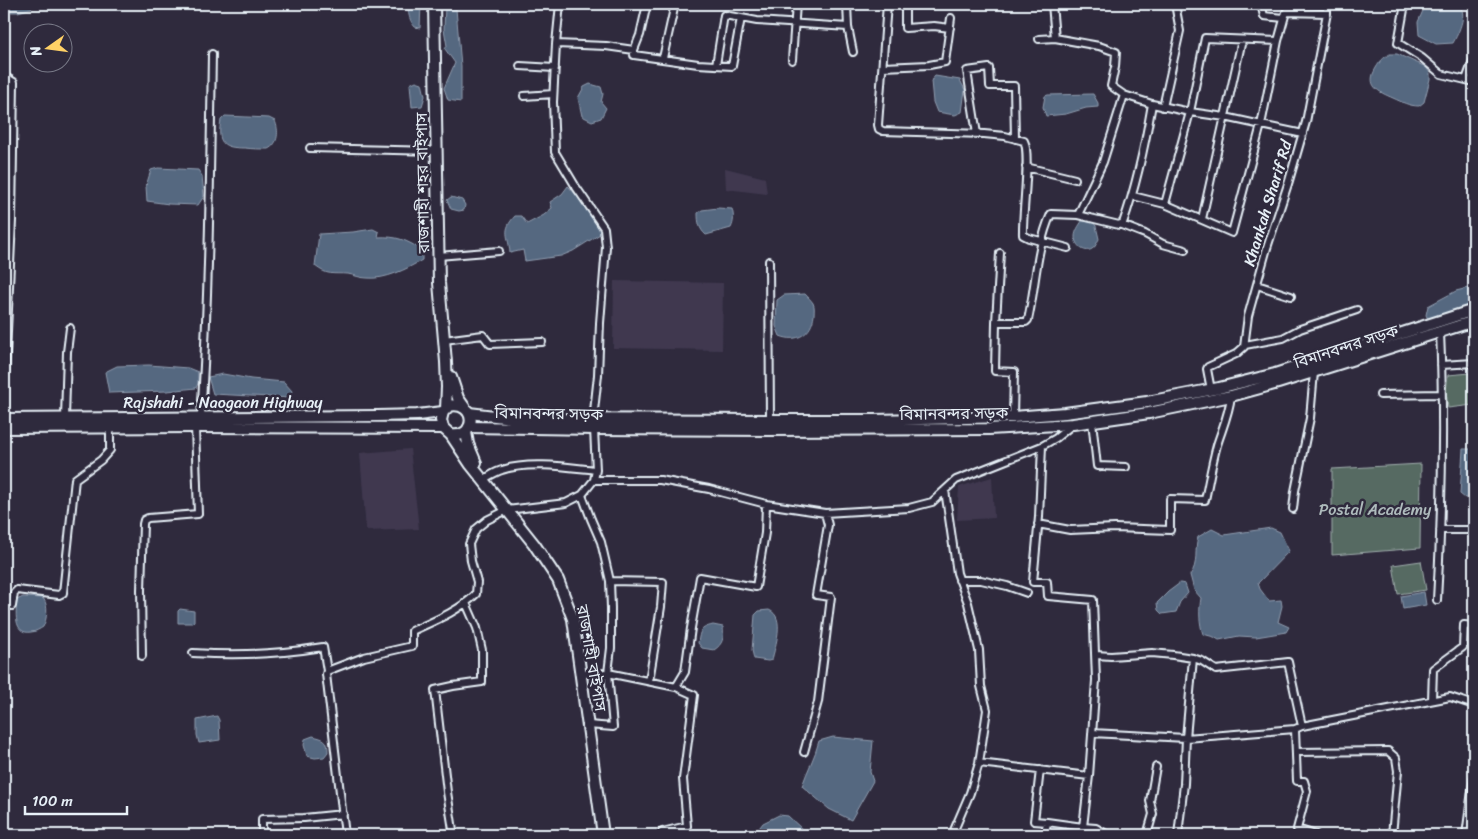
<svg xmlns="http://www.w3.org/2000/svg" width="1478" height="839" viewBox="0 0 1478 839" font-family="Sriracha,'Noto Sans Bengali',sans-serif">
  <style>
    .built { fill: #403950 }
    .green { fill: #576a62; stroke: #a0aead }
    .water { fill: #556780; stroke: #909eb0 }
    .lines { fill: none; stroke-linecap: round; stroke-linejoin: round }
    .minor-casing { stroke: #e8f1f8; stroke-width: 10 }
    .primary-casing { stroke: #e8f1f8; stroke-width: 14 }
    .trunk-casing { stroke: #e8f1f8; stroke-width: 14 }
    .minor { stroke: #2f2a3d; stroke-width: 6 }
    .primary { stroke: #2f2a3d; stroke-width: 10 }
    .trunk { stroke: #2f2a3d; stroke-width: 10 }
    .labels { text-anchor: middle; stroke-width: 5; stroke-linejoin: round; paint-order: stroke }
    .street-label { font-size: 16px; fill: #e8f1f8; stroke: #2f2a3d }
    .park-label { font-size: 16px; fill: #aebbbc; stroke: #2f2a3d }
  </style>
  <rect width="100%" height="100%" fill="#2f2a3d"/>
  <filter id="ink" filterUnits="userSpaceOnUse"><feTurbulence type="fractalNoise" baseFrequency=".02" numOctaves="2"/><feDisplacementMap in="SourceGraphic" scale="10" xChannelSelector="R" yChannelSelector="G"/><feConvolveMatrix kernelMatrix="1 2 1 2 8 2 1 2 1" color-interpolation-filters="sRGB"/></filter>
  <g filter="url(#ink)">
    <!-- built -->
    <path class="built" d="M725,168L765,178L767,194L726,189Z
      M614,281L723,283L722,350L613,348Z
      M410,449L419,529L366,531L360,453Z
      M992,477L994,518L957,520L959,487Z"/>
    <!-- green -->
    <path class="green" d="M1471,373L1473,405L1448,408L1446,391L1448,375Z
      M1421,464L1420,548L1332,555V469Z
      M1421,561L1426,590L1398,594L1393,565Z"/>
    <!-- water -->
    <path class="water" d="M4,4H32V8L18,12H4Z
      M354,4H393L389,8L373,6L366,10L360,11Z
      M408,4H421L420,28L415,27C409,20 408,13 408,4Z
      M1426,4C1434,4 1447,2 1455,4C1471,8 1458,34 1453,43L1436,44L1419,35L1418,22Z
      M453,5L456,9L461,66V102L448,100L444,88L455,63L445,49L447,46L444,29L445,6Z
      M1390,54H1397L1426,67L1430,73V79L1424,102L1419,106C1409,106 1402,102 1393,98C1379,92 1365,86 1376,68C1380,61 1383,58 1390,54Z
      M935,76L960,80L965,90L962,112L955,115L937,112L933,102L931,81Z
      M416,81L422,83L425,96L422,106L412,107L410,84Z
      M590,84L601,87L603,94L601,102L606,108L601,118L592,121L582,116L578,98L584,87Z
      M1093,94L1098,103V107L1086,108L1066,114L1046,116L1043,107L1045,96L1048,95Z
      M225,116L269,118L275,121C279,130 279,144 268,149C260,149 253,149 245,148C222,148 217,143 221,120Z
      M158,168L198,170L202,176L204,196L198,205L169,204L147,201L146,186L151,170Z
      M568,186C579,198 598,219 600,234L573,251L561,256L525,261L523,250L510,253C509,236 501,231 515,216H521L527,224L544,215L552,208L550,202L562,194Z
      M451,197L462,200L465,205L464,210L459,211L451,209L447,200Z
      M718,208L732,209C734,216 734,222 731,228L706,235C699,229 698,222 698,213L702,210Z
      M1082,221L1093,222L1096,226L1099,239C1097,242 1096,247 1092,249C1084,254 1075,245 1075,237C1075,231 1079,226 1082,221Z
      M373,229L379,232L378,237C397,236 406,240 422,250V260C407,269 385,280 367,278C360,278 354,275 348,274C332,273 328,276 315,266L319,234L353,232Z
      M1468,288L1474,289V302L1457,311L1430,323L1426,315L1428,306L1456,291Z
      M805,294C808,297 811,300 813,303C815,307 814,311 814,315C812,334 797,343 780,336L776,326L777,300L784,295Z
      M149,365L188,368L198,372V383L196,388L167,391L109,393L105,372L117,366Z
      M223,374L251,379L284,382L292,391L289,398L213,394L208,377Z
      M1463,449H1474V498H1465L1460,494Z
      M1271,528L1280,532L1289,551L1258,583L1260,589L1269,601L1281,600L1282,606L1278,622L1289,627L1286,632L1256,637L1239,636L1219,640L1214,637L1203,634C1199,623 1199,609 1201,598L1194,590L1190,575C1199,564 1194,549 1198,537L1212,529L1224,535Z
      M1180,583L1185,584L1188,593L1180,602L1176,612L1162,614L1158,610L1157,603L1168,592Z
      M1424,592L1426,605L1403,609L1401,596Z
      M23,597L43,598C49,606 47,619 43,627C40,629 35,632 31,632C13,635 16,611 17,600Z
      M180,609L194,611V621L192,623H178V611Z
      M769,610C786,617 775,646 772,660L768,661L754,659L752,650L755,615L759,611Z
      M713,625L723,627C724,638 723,644 714,650L702,648L698,643C700,631 700,628 713,625Z
      M217,716L219,720L220,740L199,743L197,735V720Z
      M313,736C324,739 328,739 328,752L324,757L315,758L307,756L304,745L305,739Z
      M833,737L873,741L870,772L873,781L851,820L829,809L802,786C807,771 815,757 819,741Z
      M779,815L788,816L803,830L802,835H754L763,823Z"/>
    <g class="lines">
      <!-- minor casing -->
      <g class="minor-casing">
        <path id="minor" d="M560,4L556,44L553,102L555,152L576,187L604,228L606,247L600,323L598,375L593,420
          M847,4L848,27L853,52
          M887,4L878,125L879,129L883,131L984,134L1005,136L1024,141C1031,153 1022,215 1023,235L1029,238L1068,248
          M905,4V28L934,26L950,28
          M1052,4L1055,38
          M1261,4L1264,16L1284,18
          M1405,4L1398,43L1422,58L1441,74L1474,82
          M1039,39L1055,38L1099,46L1116,52L1115,67L1111,86L1124,95
          M556,44L606,46L634,50L640,35L647,4
          M634,50V55L698,64L732,66L741,18L757,21L848,27
          M663,58L675,4
          M792,60L796,4
          M716,65L724,15L741,18
          M520,66L555,68
          M883,67L929,65L945,62L951,18
          M4,76L14,82L12,220L5,376V419
          M1466,80L1474,58
          M524,96L553,94
          M1163,107L1180,31L1175,4
          M977,134L967,71L989,68L990,86H1014L1015,139
          M310,148L436,151
          M1026,167L1075,179
          M4,189L12,190
          M1133,196L1165,204L1232,233L1261,125L1278,41L1286,12L1327,13
          M1165,204L1190,112L1205,38L1278,41
          M1078,215L1103,162L1124,95L1152,104L1190,112L1225,117L1303,134
          M1202,219L1242,40
          M1122,225L1145,234L1163,244L1185,250
          M1000,253L996,322L995,371L1014,372L1013,417
          M438,256L499,251
          M769,261L770,420
          M1257,285L1291,296
          M996,322H1026L1028,320C1036,284 1036,248 1051,214L1078,215L1119,225L1123,223C1137,184 1145,145 1152,104
          M444,340L483,335L490,344L542,342
          M1245,345L1283,338L1300,329L1357,310
          M1441,365L1474,363
          M1211,390L1207,369L1208,367L1236,354L1244,347L1248,316L1267,248L1288,184L1306,122L1327,13V4
          M1380,395L1441,394
          M201,417C209,296 210,175 212,54
          M65,418L67,352L70,328
          M1092,421L1097,466L1126,467
          M484,479C490,476 495,472 502,470C529,461 568,467 596,470
          M594,480H660L709,489L766,504L825,513L909,508L932,502L956,480L1042,446L1056,438L1072,425
          M945,490L957,573L968,603L979,650L981,686L987,710L979,763L970,793L952,835
          M582,495L591,519L601,542L610,581L611,608V648L608,673L613,727L588,725
          M1293,509L1295,491L1310,418L1314,372
          M1038,524L1070,530L1115,528L1170,530V499L1205,500C1209,481 1212,463 1217,445C1222,429 1229,414 1231,396
          M1440,530H1474
          M959,580H981L1007,586L1027,593
          M610,581L663,582L661,607L649,681
          M1437,600C1442,511 1444,421 1440,332
          M12,606L14,593L17,590L59,595L63,593L75,479L101,460L110,450V424
          M193,653C236,656 280,654 323,647L327,671
          M1096,655L1111,656L1152,653L1173,655L1193,658L1202,661L1216,670L1288,662L1302,726L1295,729L1297,781H1304L1307,791L1297,829L1316,835
          M142,656L141,590L143,524L144,520L148,518L198,514L195,427
          M581,674L608,673L676,687L685,672L691,628L700,577L756,587L765,533L766,504
          M1432,700L1433,669L1463,647L1464,625L1474,626
          M1302,726L1450,697L1474,705
          M1092,733L1186,738L1193,658
          M804,752L818,702L831,597L816,595L828,525L825,513
          M1296,752L1388,751L1396,758L1398,771L1392,835
          M979,763L1089,776L1096,680L1093,600L1048,596L1047,582H1033L1039,517L1042,446
          M1040,770L1034,821L1047,822L1045,835
          M1089,776L1083,827L1096,828L1108,835
          M1047,822L1083,827
          M453,830L447,792L435,690L453,686L482,682V650L477,628L466,603
          M262,835V819L304,818L343,814
          M345,835L326,674L327,671L364,657L412,646V631C434,621 459,611 476,594L477,582L471,561L469,544L476,529L487,520L507,510L566,503L582,495L594,480L596,470L594,429
          M662,835V832L687,826L683,779L694,695L676,687
          M1147,835L1153,814L1150,801L1156,767
          M1178,835L1184,784L1186,738L1295,729
          M1466,835L1474,776"/>
      </g>
      <!-- primary casing -->
      <g class="primary-casing">
        <path id="primary" d="M469,413L521,419L770,420H874L1013,417L1065,413L1147,402L1219,388L1275,374L1474,310
          M4,419L378,416L417,415L443,412
          M469,427L594,429L770,430L989,429L1073,424L1149,413L1231,396L1278,383L1474,321
          M4,428L195,427L443,428"/>
      </g>
      <!-- trunk casing -->
      <g class="trunk-casing">
        <path id="trunk" d="M434,4L439,283L446,362L447,387L446,409
          M451,377L458,398L465,408
          M466,432L468,444L476,463
          M451,435C478,439 477,400 449,406L443,412L441,420L443,428L451,435L471,465L534,544L558,580L573,619L603,835"/>
      </g>
      <!-- minor -->
      <use href="#minor" class="minor"/>
      <!-- primary -->
      <use href="#primary" class="primary"/>
      <!-- trunk -->
      <use href="#trunk" class="trunk"/>
    </g>
  </g>
  <g class="labels">
    <!-- street labels -->
    <g class="street-label">
      <text transform="translate(422 183) rotate(-91)" y="6">রাজশাহী শহর বাইপাস</text>
      <text transform="translate(1267 203) rotate(-73)" y="6">Khankah Sharif Rd</text>
      <text transform="translate(1346 346) rotate(-18)" y="6">বিমানবন্দর সড়ক</text>
      <text x="223" y="408">Rajshahi - Naogaon Highway</text>
      <text transform="translate(549 413) rotate(1)" y="6">বিমানবন্দর সড়ক</text>
      <text transform="translate(954 413) rotate(-1)" y="6">বিমানবন্দর সড়ক</text>
      <text transform="translate(592 658) rotate(80)" y="6">রাজশাহী বাইপাস</text>
    </g>
    <!-- park labels -->
    <g class="park-label">
      <text x="1375" y="515">Postal Academy</text>
    </g>
  </g>
  <!-- margin -->
  <rect width="1478" height="839" fill="none" stroke="#2f2a3d" stroke-width="20"/>
  <rect x="10" y="10" width="1458" height="819" fill="none" stroke="#e8f1f8" stroke-width="2" filter="url(#ink)"/>
  <!-- north arrow -->
  <g transform="translate(48 48) rotate(256)"><circle r="24" fill="#2f2a3d" stroke="#797a88"/>
  <path d="M0-4L9 19L0 12L-9 19Z" fill="#ffd166"/>
  <text y="-8" font-size="14" font-weight="bold" text-anchor="middle" fill="#e8f1f8">N</text>
  </g>
  <!-- scale -->
  <path d="M25 806v8h102v-8" fill="none" stroke="#e8f1f8" stroke-width="2.5"/>
  <text x="32" y="806" font-size="15" fill="#e8f1f8" stroke="#2f2a3d" stroke-width="4" paint-order="stroke">100 m</text>
</svg>
